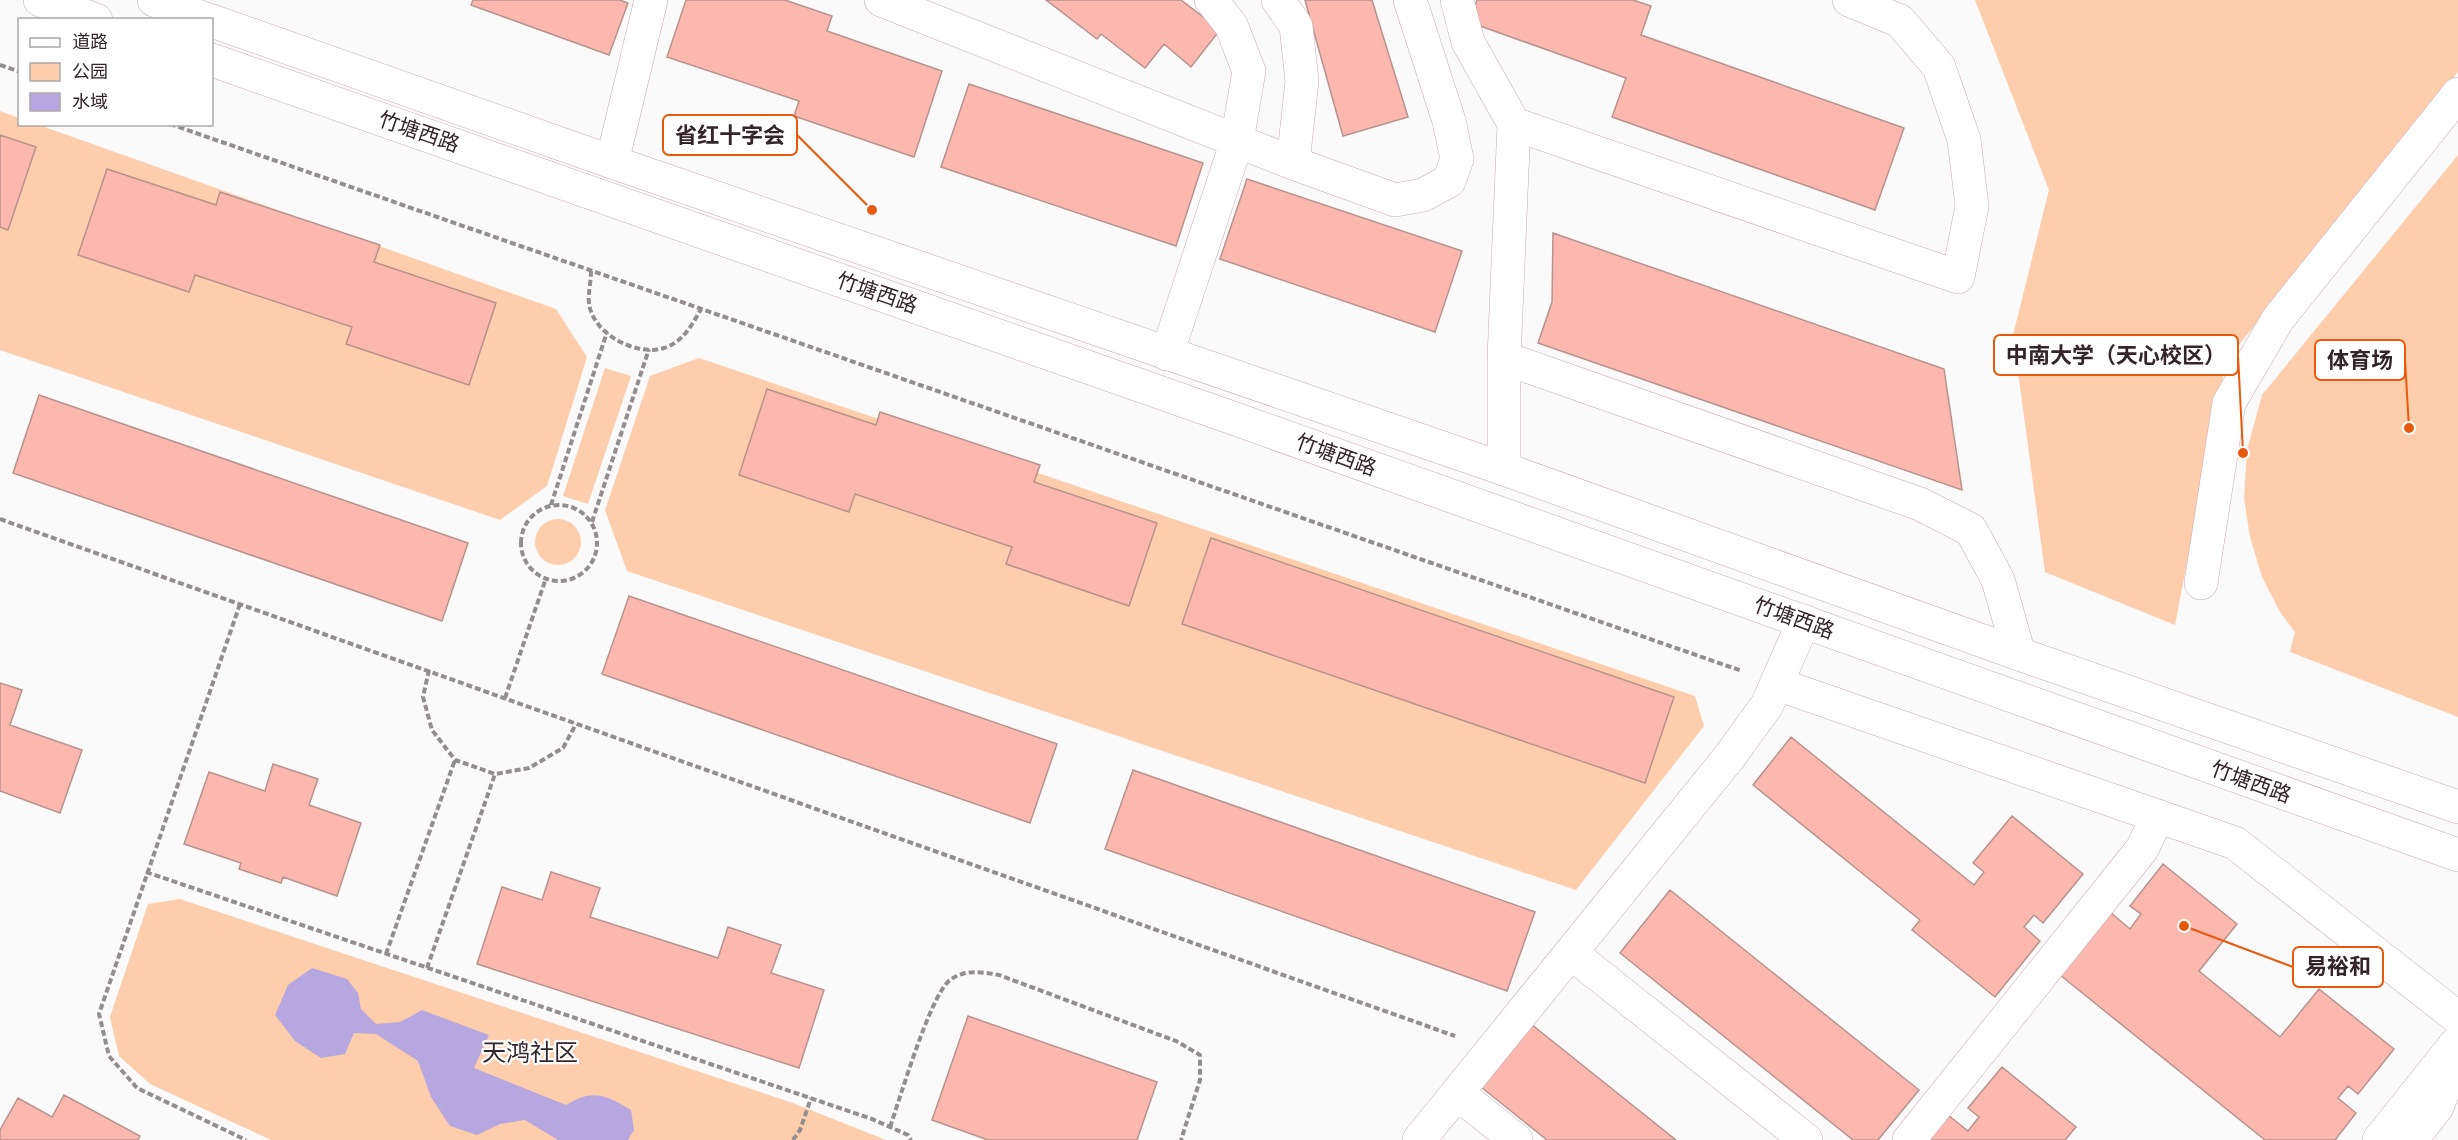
<svg xmlns="http://www.w3.org/2000/svg" width="2458" height="1140" viewBox="0 0 2458 1140" font-family="'Titillium Web','Noto Sans SC',sans-serif">
  <style>
    .green { fill: #fecdab }
    .water { fill: #b7a7e1 }
    .building { fill: #fcb7ae; stroke: #b7938e; stroke-width: 1.5 }
    .lines { fill: none; stroke-linecap: round; stroke-linejoin: round }
    .minor-casing { stroke: #cba7b3; stroke-width: 34 }
    .major-casing { stroke: #cba7b3; stroke-width: 34 }
    .path { stroke: #948d8f; stroke-width: 4; stroke-dasharray: 6 3; stroke-linecap: butt }
    .minor { stroke: #fff; stroke-width: 33 }
    .major { stroke: #fff; stroke-width: 33 }
    .labels { text-anchor: middle; stroke-width: 4.5; stroke-linejoin: round; paint-order: stroke }
    .street-label { font-size: 21px; fill: #33252a; stroke: #fff }
    .quarter-label { font-size: 24px; fill: #33252a; stroke: #fff }
    .leader { fill: none; stroke: #e8590c; stroke-width: 2 }
    .callout-dot { fill: #e8590c; stroke: #fff; stroke-width: 2 }
    .callout { fill: #fff; stroke: #e8590c; stroke-width: 2 }
    .callout-label { font-size: 22px; text-anchor: middle; font-weight: bold; fill: #33252a }
  </style>
  <rect width="100%" height="100%" fill="#fafafa"/>
  <!-- green -->
  <path class="green" d="M1975,0H2458V72L2226,361L2175,625L2045,572L2013,335L2049,190Z
    M0,111L19,118L20,124L39,125L556,309L587,357L547,486L500,520L0,350Z
    M2458,155V717L2290,652L2295,632L2280,612L2262,577L2250,537L2244,498L2247,450L2262,395Z
    M699,358L1695,696L1704,726L1576,890L627,571L605,510L650,376Z
    M605,368L631,376L588,504L563,496Z
    M535 542a23 23 0 1 1 46 0a23 23 0 1 1-46 0Z
    M180,899L793,1103L886,1140H271L150,1084L119,1056L110,1017L148,904Z"/>
  <!-- water -->
  <path class="water" d="M312,968L347,979L358,993L361,1009L376,1024L400,1022L422,1010L489,1035L474,1068L566,1105C592,1089 605,1094 631,1110L634,1130L628,1140H558L525,1120L500,1124L477,1135L450,1126L431,1097L418,1061L376,1034L354,1033L345,1054L321,1058L295,1041L275,1015L288,985Z"/>
  <!-- building -->
  <path class="building" d="M473,0H620L628,3L609,55L471,5Z
    M686,0H785L832,16L827,31L942,71L914,157L794,116L799,101L667,57Z
    M1046,0H1181L1220,30L1191,67L1164,44L1145,68L1101,34L1097,39Z
    M1305,0H1372L1408,117L1343,136Z
    M1477,0H1633L1651,6L1641,35L1904,128L1875,210L1612,117L1626,78L1469,22Z
    M969,84L1203,163L1176,246L941,167Z
    M0,135L36,147L8,230L0,227Z
    M107,169L216,205L220,192L380,245L374,262L496,303L469,385L346,344L352,327L195,275L189,292L78,255Z
    M1247,179L1462,251L1435,332L1220,259Z
    M1553,233L1944,369L1962,490L1538,343L1552,302Z
    M767,389L876,425L880,412L1040,465L1034,482L1157,523L1129,606L1006,564L1012,547L855,494L849,512L739,475Z
    M39,395L468,543L442,621L13,473Z
    M1211,538L1674,697L1645,783L1182,624Z
    M629,596L1057,744L1030,823L602,674Z
    M0,683L22,690L10,725L82,750L60,813L0,791Z
    M1791,737L1974,885L1984,872L1973,863L2012,816L2083,874L2043,923L2034,915L2024,927L2040,941L1995,997L1912,930L1920,920L1753,785Z
    M273,764L318,779L309,805L361,823L337,896L283,877L281,883L239,869L241,863L184,844L209,772L265,791Z
    M1133,770L1535,912L1507,991L1105,849Z
    M2163,864L2237,924L2199,971L2280,1037L2319,989L2394,1049L2358,1094L2348,1086L2338,1098L2356,1113L2335,1140H2265L2060,975L2110,912L2130,929L2141,914L2130,906Z
    M551,872L600,888L590,917L718,958L728,927L781,945L771,973L824,990L799,1068L477,964L502,887L542,900Z
    M1670,890L1919,1090L1878,1140H1853L1620,953Z
    M968,1016L1157,1082L1137,1140H988L932,1120Z
    M1526,1020L1676,1140H1547L1476,1083Z
    M2002,1067L2076,1127L2065,1140H1928L1948,1115L1968,1131L1979,1117L1968,1108Z
    M64,1095L140,1136L138,1140H0V1130L18,1098L52,1117Z"/>
  <g class="lines">
    <!-- minor casing -->
    <g class="minor-casing">
      <path id="minor" d="M881,0L1293,163L1395,200L1423,195L1449,181L1457,159L1449,121L1410,0
        M1278,0L1296,26L1302,81L1293,163
        M1457,0L1468,42L1514,124L1504,358V469
        M1514,124L1958,277L1972,206L1964,140L1939,67L1900,21L1849,0
        M612,162L651,0
        M1167,354L1237,141L1249,71L1231,25L1211,0
        M1504,358L1920,504L1971,530L1998,580L2019,654
        M2201,583L2229,403L2278,319L2458,94
        M1777,684L2235,843L2458,1018
        M1571,953L1806,1140
        M1457,1093L1516,1140
        M1419,1140L1730,756L1767,705L1804,621
        M1909,1140L2142,849L2158,816
        M2379,1140L2458,1041
        M2411,1140L2437,1107L2455,1061"/>
    </g>
    <!-- major casing -->
    <g class="major-casing">
      <path id="major" d="M40,0L96,20
        M154,0L208,20
        M212,21L612,162L1504,469L2019,654L2458,807
        M212,60L1227,416L2458,855"/>
    </g>
    <!-- path -->
    <path class="path" d="M0,65L20,72
      M170,124L1742,671
      M591,271C591,281 588,293 589,303C592,333 636,357 664,348C683,342 692,325 701,309
      M521 543a38 38 0 1 1 76 0a38 38 0 1 1-76 0Z
      M551,505L607,332
      M0,519L1455,1036
      M592,522L649,349
      M240,604L99,1014L109,1056L137,1088L246,1140
      M429,670L423,697L432,730L455,760L495,774L529,768L563,748L576,724
      M505,698L546,578
      M146,872L872,1119L908,1135L911,1140
      M386,954L455,760
      M427,968L495,774
      M890,1127C900,1099 930,995 950,980C964,969 983,972 999,975L1176,1041L1200,1055V1080L1181,1140
      M793,1140L800,1130L811,1098"/>
    <!-- minor -->
    <use href="#minor" class="minor"/>
    <!-- major -->
    <use href="#major" class="major"/>
  </g>
  <g class="labels">
    <!-- street labels -->
    <g class="street-label">
      <text transform="translate(419 132) rotate(19)" y="7">竹塘西路</text>
      <text transform="translate(877 293) rotate(19)" y="7">竹塘西路</text>
      <text transform="translate(1336 455) rotate(20)" y="7">竹塘西路</text>
      <text transform="translate(1794 618) rotate(20)" y="7">竹塘西路</text>
      <text transform="translate(2251 782) rotate(20)" y="7">竹塘西路</text>
    </g>
    <!-- quarter labels -->
    <g class="quarter-label">
      <text x="530" y="1061">天鸿社区</text>
    </g>
  </g>
  <!-- callouts -->
  <path class="leader" d="M872 210L797 135M2243 453L2238 355M2409 428L2405 360M2184 926L2293 967"/>
  <g class="callout-dot">
    <circle cx="872" cy="210" r="6"/>
    <circle cx="2243" cy="453" r="6"/>
    <circle cx="2409" cy="428" r="6"/>
    <circle cx="2184" cy="926" r="6"/>
  </g>
  <g class="callout">
    <rect x="663" y="115" width="134" height="40" rx="6"/>
    <rect x="1994" y="335" width="244" height="40" rx="6"/>
    <rect x="2315" y="340" width="90" height="40" rx="6"/>
    <rect x="2293" y="947" width="90" height="40" rx="6"/>
  </g>
  <g class="callout-label">
    <text x="730" y="143">省红十字会</text>
    <text x="2116" y="363">中南大学（天心校区）</text>
    <text x="2360" y="368">体育场</text>
    <text x="2338" y="974">易裕和</text>
  </g>
  <!-- legend -->
  <rect x="18" y="18" width="195" height="108" fill="#ffffff" stroke="#ada8aa" stroke-width="1.5"/>
  <rect x="30" y="38" width="30" height="9" fill="#ffffff" stroke="#ada8aa" stroke-width="1.5"/>
  <text x="72" y="48" font-size="18" fill="#33252a">道路</text>
  <rect x="30" y="63" width="30" height="18" fill="#fecdab" stroke="#ada8aa" stroke-width="1.5"/>
  <text x="72" y="78" font-size="18" fill="#33252a">公园</text>
  <rect x="30" y="93" width="30" height="18" fill="#b7a7e1" stroke="#ada8aa" stroke-width="1.5"/>
  <text x="72" y="108" font-size="18" fill="#33252a">水域</text>
</svg>
